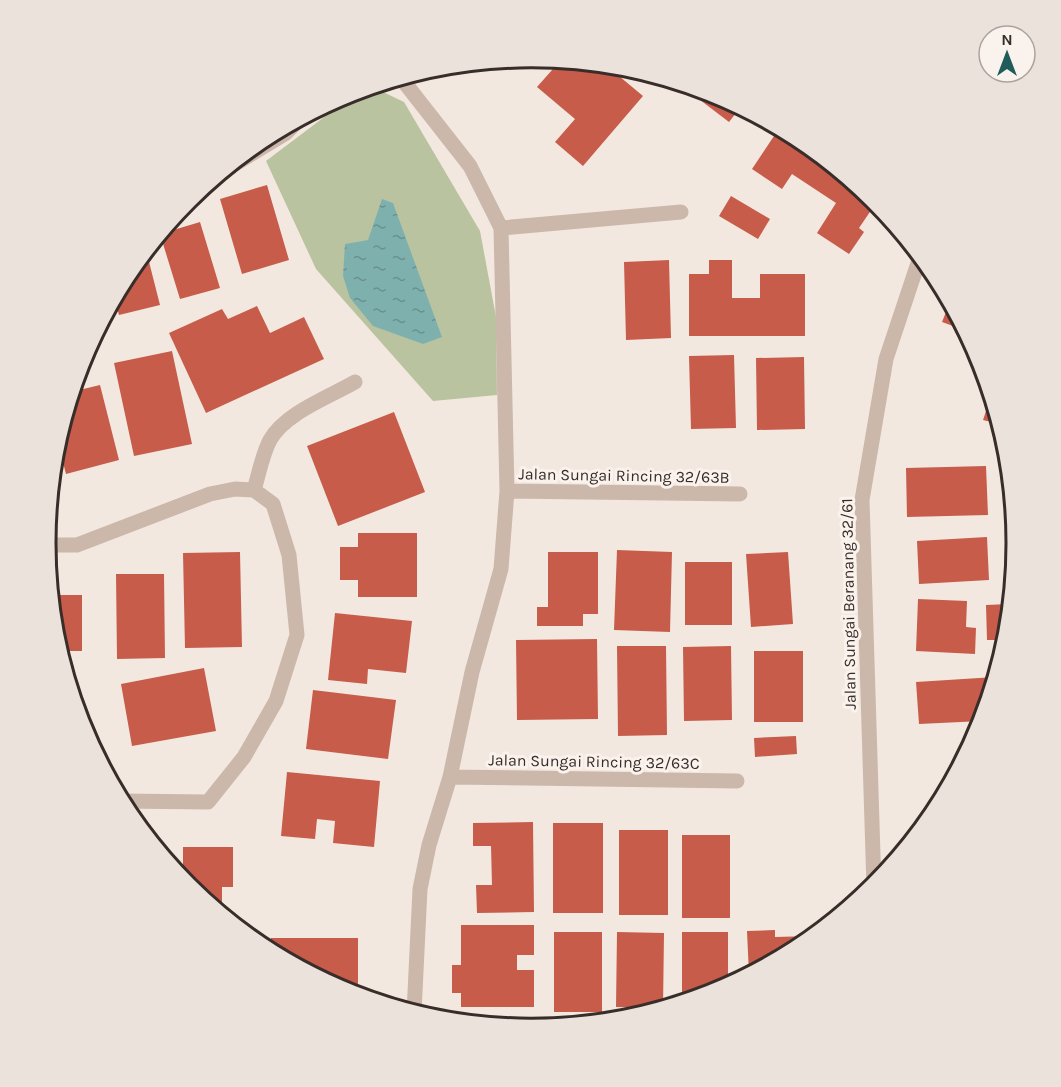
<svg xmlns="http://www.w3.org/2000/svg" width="1061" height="1087" font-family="Karla,sans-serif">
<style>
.park{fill:#bac39f}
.water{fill:url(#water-ripples)}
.building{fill:#c75c4a}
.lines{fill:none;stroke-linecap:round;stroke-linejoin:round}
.minor{stroke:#ccb7ab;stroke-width:15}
.labels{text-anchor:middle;stroke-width:6;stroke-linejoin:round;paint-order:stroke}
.street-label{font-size:16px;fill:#392d2a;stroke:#faf2ec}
.rim{fill:none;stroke:#392d2a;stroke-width:3}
</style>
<defs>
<pattern id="water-ripples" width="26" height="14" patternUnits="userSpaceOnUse" patternTransform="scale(1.5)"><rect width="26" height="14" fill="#7eb1ae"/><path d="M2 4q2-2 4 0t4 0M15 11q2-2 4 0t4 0" fill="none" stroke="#68908e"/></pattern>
</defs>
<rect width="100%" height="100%" fill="#f3e8df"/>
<path class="park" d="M381,91L404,102L480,231L496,317L497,395L433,401L316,269L266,161L356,93Z"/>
<path class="water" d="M382,199L393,203L442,337L423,344L373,326L350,298L343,276L345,244L368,240Z"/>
<path class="building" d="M560,61L607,66L643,96L583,166L555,142L575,119L537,87Z
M689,87L717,95L740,108L729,122L687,90Z
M778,130L832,166L876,203L859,228L864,232L849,254L817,233L836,203L792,174L782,189L752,169Z
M267,185L289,260L242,274L220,199Z
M731,196L770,219L758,239L719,216Z
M200,222L220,288L180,299L160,234Z
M146,250L160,305L119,315L114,297L127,273Z
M669,260L671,338L626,340L624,262Z
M709,260H732V298H760V274H805V336H689V274H709Z
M950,302L964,330L942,322Z
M257,306L270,333L304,317L324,359L206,413L169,333L222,309L228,319Z
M91,341L94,355L82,358V357Z
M172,351L192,444L134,456L114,363Z
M734,355L736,428L691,429L689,356Z
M804,357L805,429L757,430L756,358Z
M100,385L119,460L66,474L57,439L71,392Z
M991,396L998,420L999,424L983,420Z
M394,412L425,492L338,526L307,446Z
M986,466L988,515L907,517L906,468Z
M358,533H417V597H358V580H340V547H358Z
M987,537L989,580L919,584L917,541Z
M617,550L672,552L670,632L614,630Z
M240,552L242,647L185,648L183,553Z
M548,552H598V614H583V626H537V607H548Z
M788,552L793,624L751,627L746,554Z
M685,562H732V625H685Z
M116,574H164L165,658L117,659Z
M50,595H82V651H58L54,638Z
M918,599L967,601L966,627L976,628L975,654L916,651Z
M1010,604L1006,640H987L986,605Z
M335,613L412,621L406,673L368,669L367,684L328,680Z
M597,639L598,719L517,720L516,640Z
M617,646H666L667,735L618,736Z
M731,646L732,720L684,721L683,647Z
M754,651H803V722H754Z
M204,668L216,731L132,746L121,684Z
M995,677L982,721L919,724L916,682Z
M313,690L396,700L388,759L306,749Z
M796,736L797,754L755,757L754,738Z
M287,772L380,781L374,847L333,843L335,821L317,819L315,839L281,836Z
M533,822L534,912L477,913L476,885H492L491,846H473V823Z
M553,823H603V913H553Z
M619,830H668V915H619Z
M682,835H730V918H682Z
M183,847H233V887H222V915L183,882Z
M461,925H534V955H517V970H534V1007H461V993H452V965H461Z
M775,930V937L812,936V938L800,947L749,975L747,931Z
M554,932H602V1012H554Z
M617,932L664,933L663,1008L616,1007Z
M682,932H728V986L716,992L682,1002Z
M271,938H358V995L344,992L271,953Z"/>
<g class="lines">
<path class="minor" d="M401,78L470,166L501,228L507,491L501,569L472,672L450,777L429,845L420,889L414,1013
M229,166L235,164L286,133L300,119
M501,228L681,212
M254,490C259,474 262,455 270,440C285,413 329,397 355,382
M507,491L740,494
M45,545H77L210,494L235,489L254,490
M450,777L737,781
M121,801L208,802L244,757L276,701L297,635L289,555L273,504L254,490
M874,887L862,500L886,359L920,257"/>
</g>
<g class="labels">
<g class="street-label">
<text transform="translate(624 475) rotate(1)" y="6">Jalan Sungai Rincing 32/63B</text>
<text transform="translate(848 604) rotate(-91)" y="6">Jalan Sungai Beranang 32/61</text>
<text transform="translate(594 761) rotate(1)" y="6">Jalan Sungai Rincing 32/63C</text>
</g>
</g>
<path d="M0 0H1061V1087H0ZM56 543a475 475 0 1 1 950 0a475 475 0 1 1-950 0Z" fill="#ebe2dc" fill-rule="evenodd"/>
<path class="rim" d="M56 543a475 475 0 1 1 950 0a475 475 0 1 1-950 0Z"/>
<g transform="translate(1007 54)"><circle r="28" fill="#faf2ec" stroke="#ada39e" stroke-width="1.5"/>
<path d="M0-4.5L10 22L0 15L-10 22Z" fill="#1f5c5a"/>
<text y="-9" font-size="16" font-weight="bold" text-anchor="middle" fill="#392d2a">N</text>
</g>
</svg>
